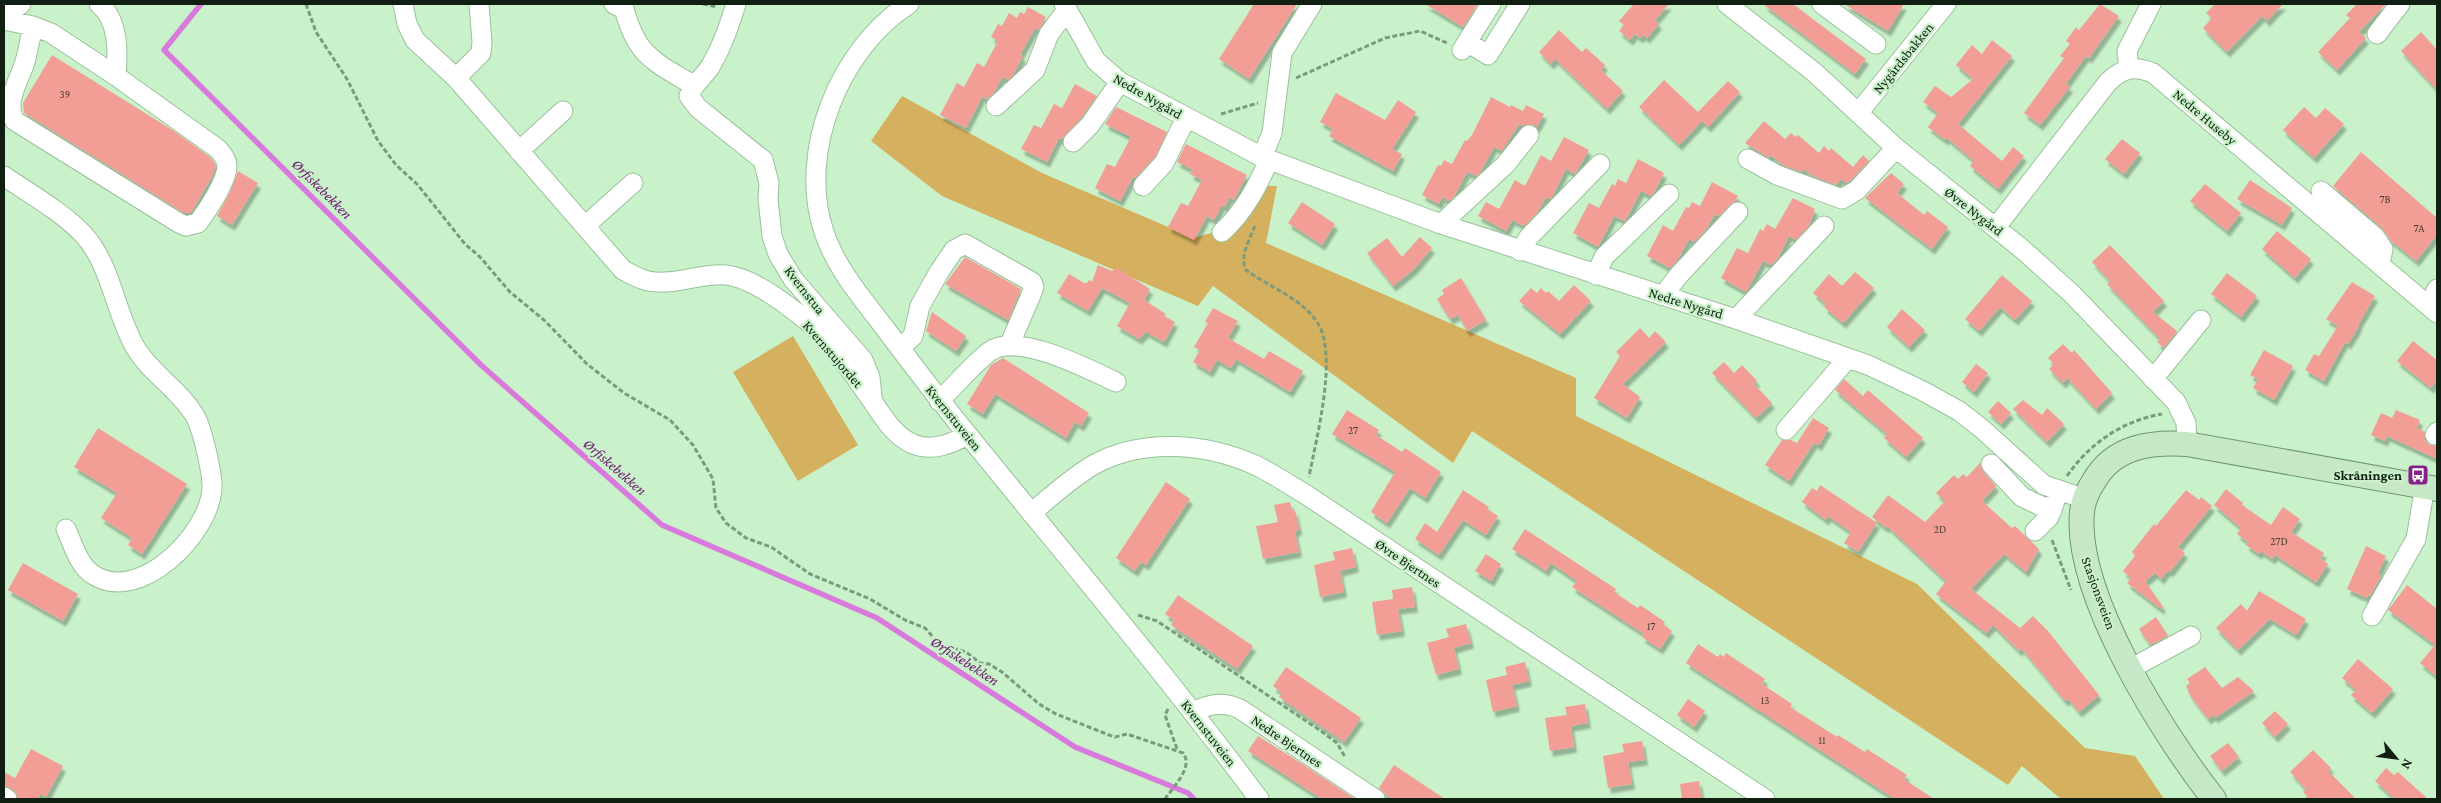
<svg xmlns="http://www.w3.org/2000/svg" width="2441" height="803" font-family="'Crimson Pro',serif">
<style>
.green{fill:#d5b05e}
.lines{fill:none;stroke-linecap:round;stroke-linejoin:round}
.stream{stroke:#d87adc;stroke-width:5.5}
.building{fill:#f29e96;filter:url(#shadow)}
.minor-casing{stroke:#9ac19b;stroke-width:21}
.major-casing{stroke:#6e976f;stroke-width:26}
.path{stroke:#7c9a7d;stroke-width:3;stroke-dasharray:5 2.5;stroke-linecap:butt}
.minor{stroke:#fff;stroke-width:19}
.major{stroke:#c6e8c7;stroke-width:24}
.labels{text-anchor:middle;stroke-width:4.5;stroke-linejoin:round;paint-order:stroke}
.number-label{font-size:11px;fill:#483f32}
.street-label{font-size:14px;fill:#101f11;stroke:#c9f2ca}
.poi-label{font-size:14px;font-weight:bold;fill:#101f11;stroke:#c9f2ca;text-anchor:end}
.water-label{font-size:15px;font-style:italic;fill:#6d1772;stroke:#c9f2ca}
</style>
<defs>
<filter id="shadow"><feDropShadow dx="3" dy="5.5" stdDeviation="1" flood-color="#0004"/></filter>
</defs>
<rect width="100%" height="100%" fill="#c9f2ca"/>
<path class="green" d="M902,96L1042,173L1194,238L1237,225L1257,186H1277L1266,243L1576,378V416L1917,584L2085,748L2135,756L2164,799H2061L2022,766L2008,785L1472,431L1453,463L1213,286L1198,306L942,196L871,141Z
M793,336L858,445L798,481L733,372Z"/>
<g class="lines">
<path class="stream" d="M201,4L164,50L481,365L662,525L877,618L1075,747L1188,793L1194,799"/>
</g>
<path class="building" d="M1254,4H1297L1249,79L1219,59Z
M1425,4H1478L1463,27Z
M1634,4H1669L1655,20L1659,24L1647,38L1643,35L1640,38L1635,34L1630,40L1619,31L1624,25L1619,21Z
M1763,4H1793L1866,59L1855,74Z
M1844,4H1904L1888,31Z
M2100,4L2119,16L2089,58L2086,56L2066,84L2070,87L2040,125L2024,113L2064,58L2060,56L2070,44L2066,41L2076,27L2079,30Z
M2215,4H2283L2267,21L2262,16L2227,52L2203,28L2212,18L2206,13Z
M2357,4H2386L2359,32L2366,38L2337,70L2318,52L2350,18L2346,15Z
M1028,7L1046,17L1039,30L1035,28L1020,55L1023,56L1013,75L1008,80L1002,77L994,93L987,99L982,97L966,128L940,115L957,83L964,87L977,63L984,67L998,41L991,37L998,24L1002,26L1009,13L1017,18L1020,12L1024,14Z
M1559,30L1582,52L1586,48L1605,65L1601,70L1623,91L1607,109L1555,59L1551,64L1539,52Z
M2421,32L2437,50V90L2401,51Z
M1992,40L2012,56L1958,124L2002,161L2013,147L2024,156L1998,189L1970,166L1974,161L1947,138L1945,140L1928,127L1938,113L1923,102L1935,86L1951,97L1973,79L1956,65L1972,45L1982,54Z
M52,55L174,131L210,157L216,165L213,175L191,213H184L24,113L23,103Z
M1664,80L1698,112L1728,81L1740,92L1708,127L1702,121L1679,145L1639,107Z
M1075,84L1097,96L1081,118L1062,139L1059,138L1047,162L1021,149L1034,125L1041,128L1054,104L1062,108Z
M1336,93L1385,120L1398,100L1416,112L1392,149L1402,154L1393,171L1329,136L1333,129L1320,122Z
M1491,97L1510,107L1511,105L1523,111L1526,105L1544,114L1537,127L1531,124L1523,126L1519,124L1502,151L1494,147L1480,173L1476,176L1467,172L1454,197L1449,201L1442,197L1439,204L1422,195L1438,165L1441,166L1444,160L1452,164L1465,140L1467,141L1472,135Z
M1116,107L1167,132L1155,157L1135,178L1133,177L1120,201L1095,188L1107,164L1115,167L1131,137L1105,124Z
M2304,107L2316,118L2325,108L2344,124L2314,158L2283,130Z
M1764,121L1785,139L1791,133L1796,137L1798,135L1819,153L1824,146L1829,151L1831,148L1853,167L1863,155L1869,161L1850,181L1846,183L1841,179L1836,185L1813,176L1804,169L1802,172L1783,165L1771,155L1769,158L1745,143Z
M1564,137L1589,150L1575,174L1566,169L1551,199L1546,197L1537,213L1524,226L1512,220L1506,231L1478,216L1486,202L1499,209L1515,180L1525,186L1541,155L1551,161Z
M2122,139L2140,153L2124,174L2105,159Z
M1186,144L1247,175L1234,200L1230,197L1225,207L1222,205L1214,220L1207,216L1194,240L1168,227L1181,203L1188,206L1202,180L1190,174L1193,170L1177,162Z
M2361,152L2437,218V235L2416,261L2390,240L2382,228L2333,186Z
M1638,159L1664,173L1653,194L1651,196L1641,191L1625,221L1614,216L1598,247L1573,233L1589,203L1599,208L1612,184L1615,186L1618,179L1626,183Z
M238,171L258,183L232,225L217,216L230,192Z
M1891,173L1904,184L1897,193L1924,215L1927,211L1948,227L1932,249L1865,198Z
M2250,180L2292,208L2282,225L2237,199Z
M1712,182L1738,196L1735,201L1719,216L1715,214L1707,228L1694,242L1689,239L1677,261L1670,268L1647,256L1663,225L1673,231L1686,207L1689,208L1692,202L1700,206Z
M2205,184L2241,213L2227,231L2190,201Z
M1793,198L1815,209L1809,226L1796,240L1789,236L1778,258L1771,265L1763,261L1746,292L1721,278L1737,248L1748,253L1760,229L1763,231L1767,224L1775,229Z
M1302,202L1335,224L1322,245L1288,223Z
M2277,231L2311,259L2295,278L2262,249Z
M1420,237L1432,248L1414,269L1393,286L1367,253L1387,238L1402,257Z
M2110,245L2164,301L2153,312L2177,331L2164,348L2157,342L2160,339L2107,284L2110,281L2092,262Z
M965,257L1021,289L1008,320L945,284Z
M1098,265L1112,271L1117,268L1150,289L1144,300L1166,314L1164,316L1175,322L1164,342L1146,332L1139,339L1117,326L1130,303L1102,288L1088,311L1057,293L1069,274L1084,283H1087L1089,280L1092,282Z
M1855,272L1874,288L1843,323L1824,307L1826,304L1813,293L1829,274L1842,286Z
M2227,273L2257,296L2241,317L2211,294Z
M2002,275L2032,301L2015,320L2000,307L1979,331L1965,319Z
M1461,278L1486,320L1467,331L1458,315L1450,319L1437,299L1444,294L1442,290Z
M2352,282L2375,296L2358,325L2359,326L2348,344L2345,342L2324,381L2305,370L2314,354L2319,356L2338,326L2326,319Z
M1574,285L1591,301L1560,334L1519,301L1531,288L1537,293L1541,288L1546,293L1548,291L1559,301Z
M1213,308L1238,321L1228,338L1264,359L1269,351L1303,371L1290,392L1236,359L1231,368L1217,360L1210,372L1193,362L1200,350L1194,347L1208,323L1205,322Z
M1902,309L1925,330L1909,347L1887,327Z
M932,312L966,336L956,351L926,331Z
M1640,328L1649,338L1655,331L1666,342L1623,384L1640,397L1627,418L1594,398L1620,356L1616,352Z
M2413,341L2437,360V380L2431,388L2397,361Z
M2063,344L2072,353L2074,350L2112,393L2096,409L2067,378L2063,383L2049,369L2054,364L2048,358Z
M2264,350L2293,366L2274,400L2253,388L2258,379L2250,375Z
M1003,358L1089,413L1081,426L1075,422L1066,438L995,394L983,414L967,404L991,365Z
M1724,362L1734,373L1742,365L1757,381L1754,384L1772,403L1756,418L1712,373Z
M1976,364L1988,373L1974,392L1962,382Z
M1844,379L1863,396L1868,390L1923,438L1906,457L1884,438L1887,434L1835,390Z
M2023,400L2042,415L2047,408L2064,424L2047,442L2013,409Z
M1998,401L2011,413L2001,424L1988,412Z
M1347,410L1379,430L1376,435L1402,452L1405,448L1441,472L1425,498L1410,488L1387,523L1371,512L1395,472L1332,434Z
M2396,410L2420,420L2417,428L2425,432V440L2428,444L2437,446V459L2387,436L2385,441L2371,435L2381,413L2392,418Z
M1813,418L1829,428L1819,445L1814,443L1789,481L1765,465L1782,440H1791L1797,443Z
M98,428L187,484L142,554L128,545L132,538L101,518L117,493L74,467Z
M1980,463L1983,471L1996,486L1982,501L2012,528L2015,526L2039,549L2026,572L2004,554L1971,589L2020,628L2033,616L2047,630L2099,695L2079,712L2068,699L2065,701L2021,648L2019,651L1993,625L1986,633L1936,594L1946,581L1887,526L1886,528L1872,517L1888,495L1925,522L1945,501L1936,493L1954,475L1958,479L1963,474L1967,477Z
M1166,482L1190,499L1146,565L1141,562L1135,571L1116,558Z
M1820,485L1877,523L1858,552L1844,543L1851,532L1828,516L1826,520L1802,502L1812,488L1817,491Z
M2226,489L2243,503L2242,505L2271,525L2283,507L2300,519L2291,532L2324,553L2320,558L2328,564L2316,582L2275,555L2272,559L2261,551L2259,554L2246,545L2248,542L2237,534L2241,528L2214,505Z
M1463,490L1489,507L1487,509L1498,516L1486,535L1463,520L1439,555L1415,539L1425,523L1437,532Z
M2186,490L2199,500L2201,497L2212,506L2178,547L2185,553L2170,572L2168,570L2161,579L2155,573L2145,581L2163,607L2161,609L2127,583L2131,578L2123,571L2134,557L2135,555L2132,552L2154,524L2156,526Z
M1290,502L1292,511L1295,510L1299,529L1295,532L1299,552L1263,559L1256,526L1278,522L1274,505Z
M1525,529L1616,589L1614,592L1638,608L1640,605L1665,622L1663,624L1672,631L1660,649L1642,637L1644,634L1572,587L1577,581L1551,563L1546,571L1512,549Z
M2366,546L2386,556L2378,574L2381,576L2370,596L2368,595L2367,598L2347,589Z
M1352,548L1356,567L1340,571L1344,592L1320,597L1314,565L1335,560L1333,552Z
M1486,554L1501,564L1491,581L1475,571Z
M23,563L78,594L63,621L8,590Z
M2407,585L2437,609V677L2420,663L2435,645L2388,610Z
M1412,587L1415,607L1398,609L1402,631L1377,635L1372,602L1393,599L1392,590Z
M2259,591L2306,619L2296,635L2270,619L2238,650L2216,628L2241,604L2247,611Z
M1178,595L1253,646L1237,669L1171,625L1174,620L1165,614Z
M2156,617L2168,636L2150,645L2139,629Z
M1466,624L1471,643L1454,648L1459,669L1436,675L1427,643L1449,637L1446,629Z
M1698,644L1718,657L1720,654L1724,657L1726,653L1765,679L1762,684L1792,704L1790,707L1837,737L1838,735L1865,752L1867,749L1907,775L1904,779L1934,799H1895L1686,663Z
M2358,659L2393,689L2372,713L2351,695L2356,690L2342,678Z
M1525,662L1529,681L1512,685L1517,706L1493,712L1486,680L1507,675L1505,667Z
M1286,667L1361,718L1344,742L1279,697L1282,693L1273,686Z
M2205,667L2222,688L2238,677L2254,691L2215,718L2213,715L2208,719L2191,697L2186,686L2190,683L2187,679Z
M1688,699L1705,711L1694,727L1677,715Z
M1585,704L1588,723L1571,726L1574,747L1550,751L1545,718L1567,715L1565,707Z
M2275,711L2288,724L2275,737L2262,723Z
M1258,736L1304,765L1355,799H1322L1248,751Z
M1642,741L1645,760L1628,762L1632,784L1608,788L1603,756L1624,752L1622,744Z
M2228,743L2239,757L2222,771L2210,756Z
M31,749L63,766L46,797L40,794L37,799H18L14,790L4,786V772L15,778Z
M2313,750L2331,768L2328,771L2356,799H2310L2303,792L2306,789L2290,772Z
M1394,765L1445,799H1393L1385,794L1379,788Z
M2386,768L2394,775L2398,772L2428,799H2395L2375,781Z
M1699,781L1702,799H1682L1680,784Z"/>
<g class="lines">
<g class="minor-casing">
<path id="minor" d="M99,4C119,20 118,52 116,76
M403,4L407,24L415,40L456,78L623,270C631,274 639,279 648,281C674,286 700,273 726,275C754,278 790,307 811,324C833,343 851,371 868,395C881,413 892,435 913,444C932,452 951,444 967,435
M614,4L624,9C637,56 653,61 693,85
M736,4C729,26 722,47 710,67C703,78 694,82 689,96L698,108L763,160L769,183L768,199L772,236L778,254L793,279L863,360L870,377L872,397
M909,4C840,48 797,152 824,232C836,268 861,297 884,327C911,363 939,400 968,435C1066,556 1166,674 1259,799
M1064,4L1096,61L1120,82L1262,157L1441,224L1736,319L1868,365L1923,391L1959,411L1981,428L2044,485L2085,499
M1727,4L1814,72L1896,148L2022,249L2071,293L2176,402L2186,423L2187,444
M1822,4L1876,44
M4,16L21,4
M4,20L33,26L51,33L116,76L218,149C222,154 227,159 227,166C227,181 207,211 198,223L186,226L179,223L15,121C4,104 18,82 24,65C28,52 30,39 33,26
M2377,34L2400,4
M1467,42L1488,55L1520,4
M1462,50L1491,4
M2129,68L2127,51L2151,4
M456,78L481,53L482,42L479,4
M996,106L1035,70L1049,34L1067,10
M1859,112L1946,4
M1073,142L1090,125L1120,82
M519,151L563,111
M1262,157L1272,133L1282,53L1312,4
M1748,159L1777,175L1842,199L1857,190L1896,148
M4,176C30,194 61,211 83,234C111,264 115,312 135,347C151,374 179,389 195,416C202,428 213,474 212,489C209,534 139,606 92,574C78,564 73,544 66,529
M1143,186L1164,163L1186,118
M2321,191L2375,237L2383,249L2380,264
M1441,224L1506,164L1529,135
M585,226L633,183
M1996,227L2108,82C2123,68 2134,65 2153,73L2437,313
M1222,232C1244,212 1257,187 1269,160
M1520,251L1529,237L1600,164
M1596,275L1604,257L1669,194
M1663,296L1678,276L1738,212
M2429,306L2437,289
M1736,319L1824,226
M900,348L913,336L920,306L939,272L954,250L965,244L1032,282L1034,287L1031,295L1009,346
M2153,379L2201,320
M939,401C956,385 971,366 989,352C1016,331 1088,369 1116,382
M1786,430L1848,358
M2435,435L2437,432
M1991,464L2022,497L2052,511
M1031,513C1052,496 1072,477 1095,464C1143,438 1206,443 1255,465C1272,473 1288,484 1305,494L1765,799
M2035,531L2049,517L2055,501
M2372,616L2416,539L2425,486
M2130,669L2191,636
M1193,712C1209,704 1223,701 1240,709L1375,799
M4,797L7,799"/>
</g>
<g class="major-casing">
<path id="major" d="M2214,799C2164,736 2074,594 2082,512C2083,501 2088,490 2094,481C2114,446 2150,442 2187,444L2437,489"/>
</g>
<path class="path" d="M306,4L316,32L347,79L378,141L396,165L417,184L465,244L480,257L510,292L544,320L587,364L624,393L670,420L693,445L713,479L716,508L726,523L746,538L771,547L810,574L870,599L905,620L925,628L939,644L966,652L980,663L989,664L1002,672L1039,704L1056,714L1109,735L1115,737L1127,734L1183,753C1194,767 1173,787 1165,799
M703,4L717,7
M1296,78L1385,38L1420,31L1447,43
M1221,114L1258,103
M1255,226C1250,238 1239,258 1246,270C1269,287 1301,298 1317,322C1339,354 1316,439 1309,477
M2067,476C2090,443 2122,421 2162,414
M2052,540L2071,590
M1138,615L1157,621L1321,731L1337,743L1345,757
M1168,709L1165,715L1177,749"/>
<use href="#minor" class="minor"/>
<use href="#major" class="major"/>
</g>
<defs>
<g id="bus-square" transform="scale(1.125)"><rect x="-9" y="-9" width="18" height="18" rx="4" fill="#84218a" stroke="#c9f2ca"/><path d="M-5-6H5V4H4V6H2V4H-2V6H-4V4H-5ZM-3.5-4V0h7V-4ZM-3.5 1.2v1.5H-2V1.2ZM2 1.2v1.5H3.5V1.2Z" fill="#fff"/></g>
</defs>
<g fill-rule="evenodd">
<use href="#bus-square" x="2418" y="475"/>
</g>
<g class="labels">
<g class="number-label">
<text x="65" y="98">39</text>
<text x="2385" y="203">7B</text>
<text x="2419" y="232">7A</text>
<text x="1353" y="434">27</text>
<text x="1940" y="533">2D</text>
<text x="2279" y="545">27D</text>
<text x="1651" y="630">17</text>
<text x="1765" y="704">13</text>
<text x="1822" y="744">11</text>
</g>
<g class="street-label">
<text transform="translate(1903 58) rotate(-51)" y="5">Nygårdsbakken</text>
<text transform="translate(1148 96) rotate(30)" y="5">Nedre Nygård</text>
<text transform="translate(2205 117) rotate(40)" y="5">Nedre Huseby</text>
<text transform="translate(1974 211) rotate(38)" y="5">Øvre Nygård</text>
<text transform="translate(805 290) rotate(52)" y="5">Kvernstua</text>
<text transform="translate(1686 303) rotate(17)" y="5">Nedre Nygård</text>
<text transform="translate(833 354) rotate(49)" y="5">Kvernstujordet</text>
<text transform="translate(954 418) rotate(51)" y="5">Kvernstuveien</text>
<text transform="translate(1408 563) rotate(34)" y="5">Øvre Bjertnes</text>
<text transform="translate(2099 593) rotate(70)" y="5">Stasjonsveien</text>
<text transform="translate(1209 733) rotate(52)" y="5">Kvernstuveien</text>
<text transform="translate(1287 741) rotate(34)" y="5">Nedre Bjertnes</text>
</g>
<g class="poi-label">
<text x="2402" y="480">Skråningen</text>
</g>
<g class="water-label">
<text transform="translate(322 189) rotate(45)" y="5">Ørfiskebekken</text>
<text transform="translate(615 467) rotate(41)" y="5">Ørfiskebekken</text>
<text transform="translate(965 661) rotate(33)" y="5">Ørfiskebekken</text>
</g>
</g>
<rect width="2441" height="803" fill="none" stroke="#101f11" stroke-width="10"/>
<g transform="translate(2396 758) rotate(119)" stroke="#c9f2ca" stroke-width="4" paint-order="stroke">
<path d="M0-4L9 19L0 12L-9 19Z" fill="#101f11"/>
<text y="-8" font-size="14" font-weight="bold" text-anchor="middle" fill="#101f11">N</text>
</g>
</svg>
